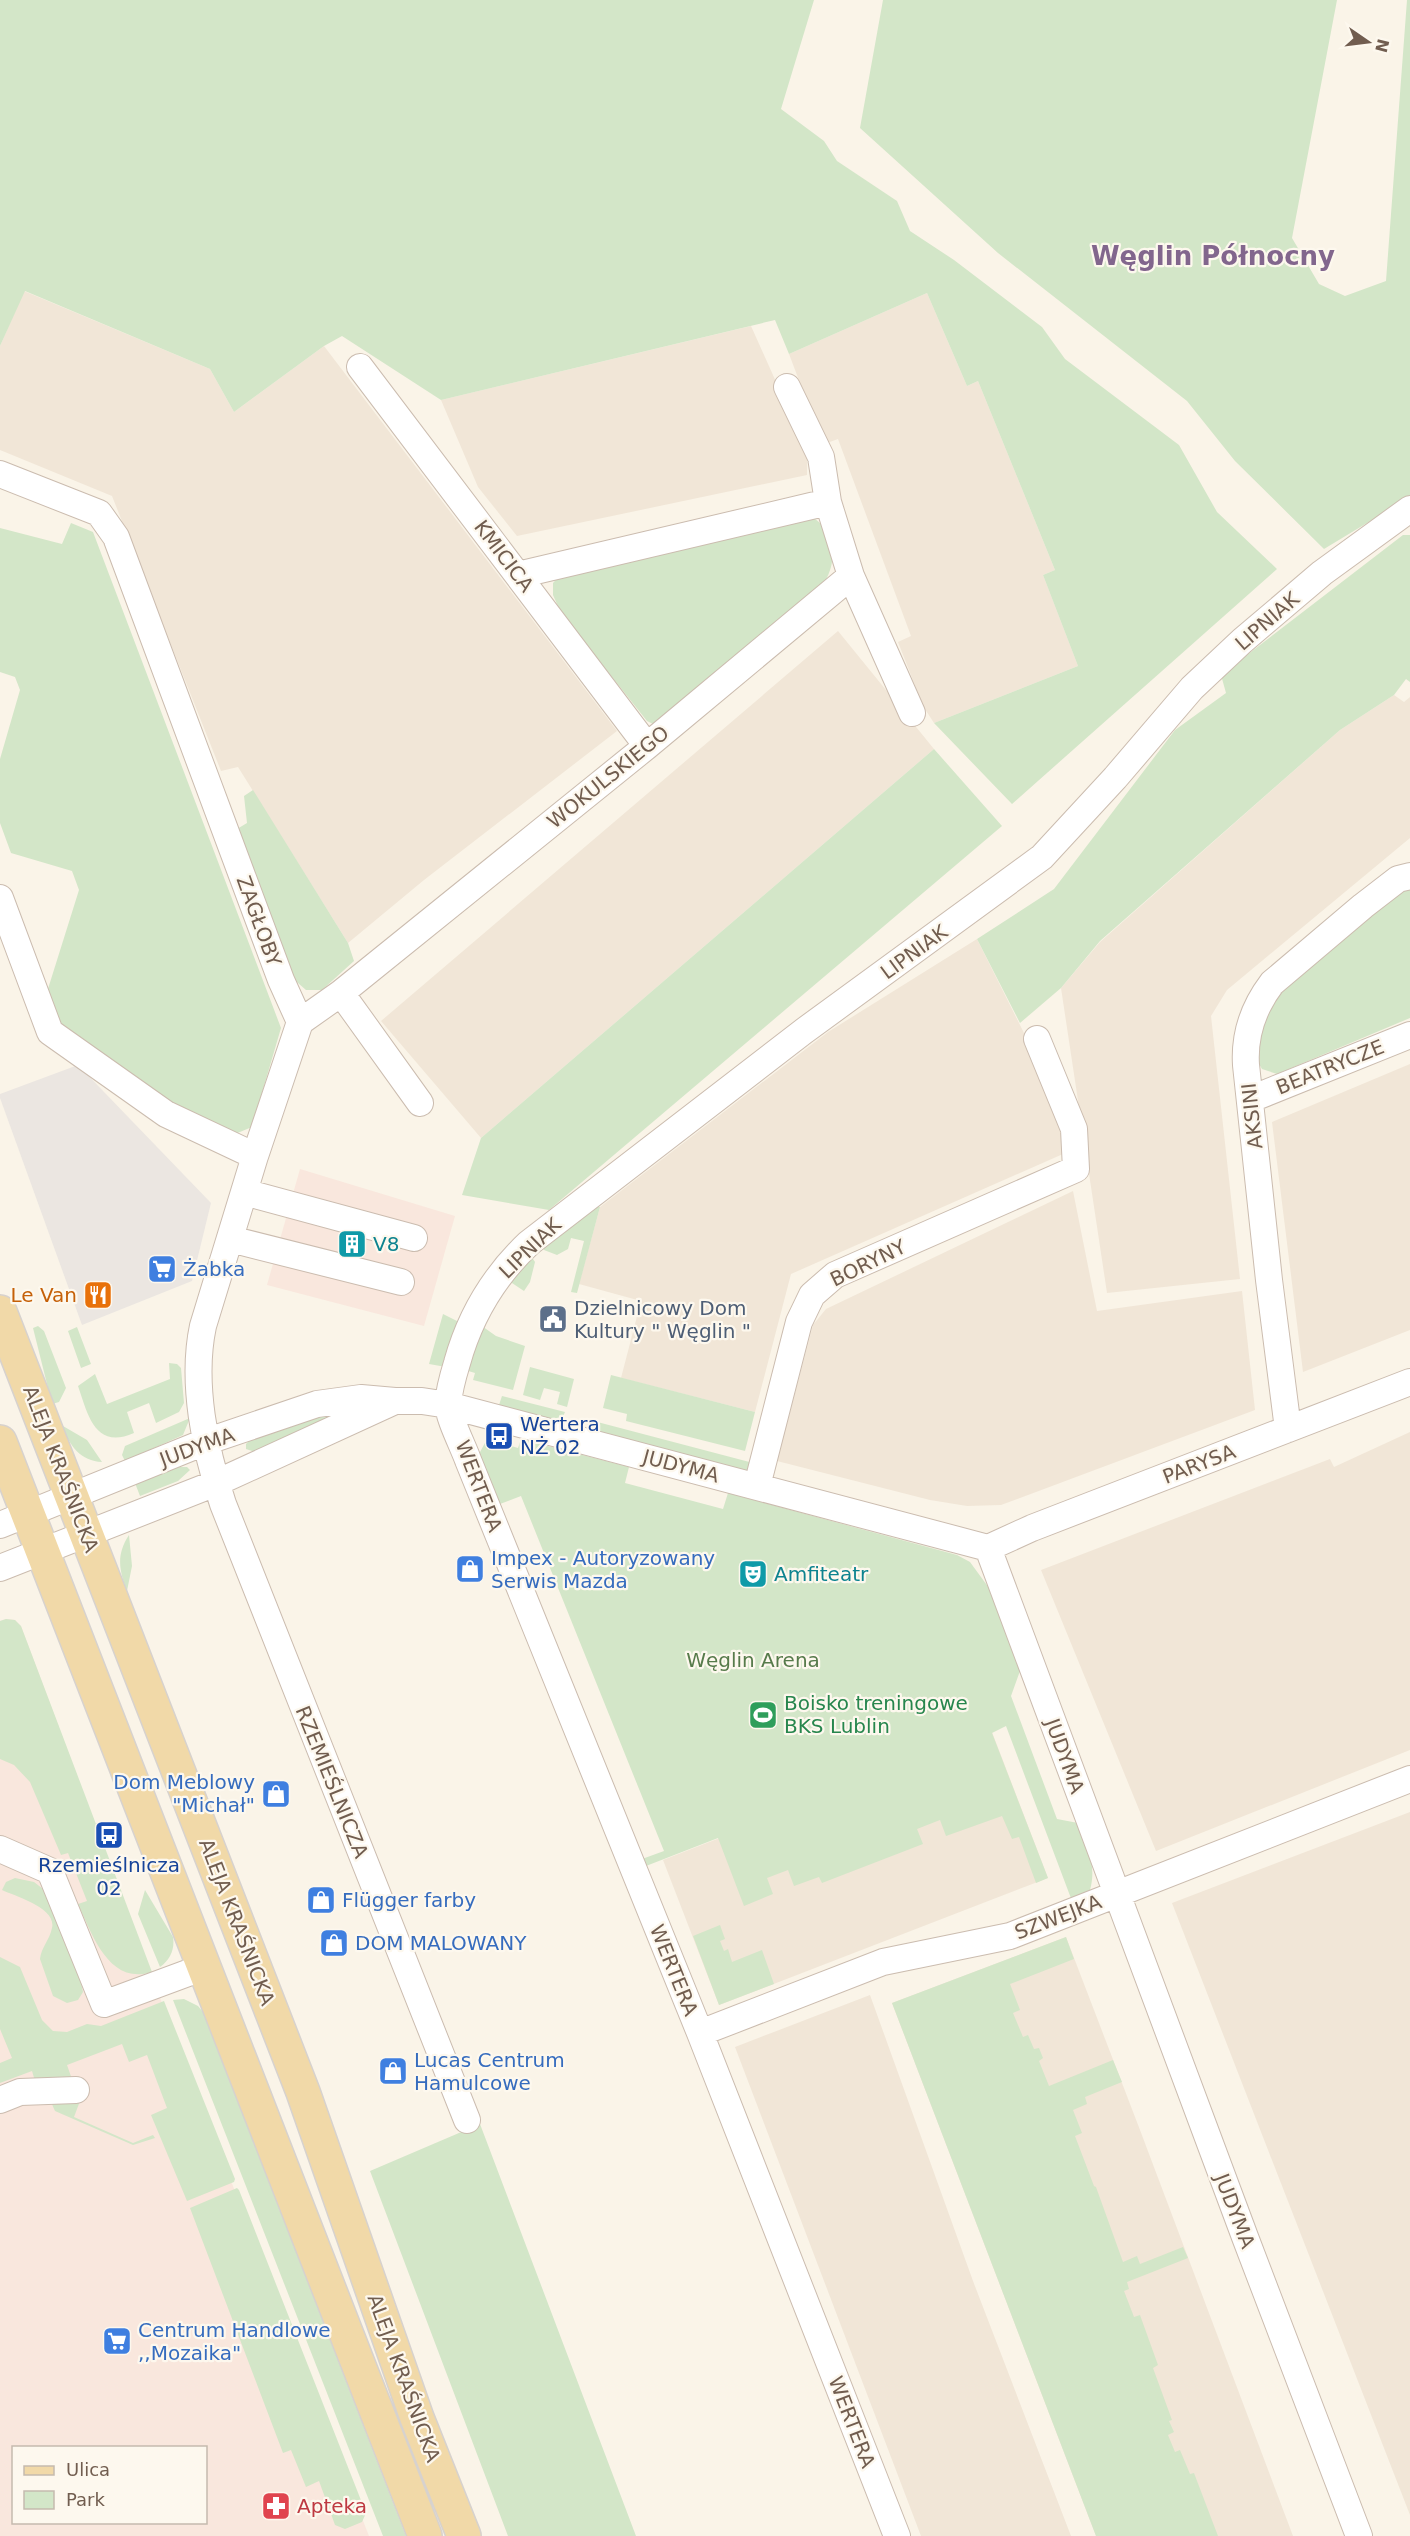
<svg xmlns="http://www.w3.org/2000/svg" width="1410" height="2536" font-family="'DejaVu Sans',sans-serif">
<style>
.residential{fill:#f1e6d7}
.commercial{fill:#f9e7dd;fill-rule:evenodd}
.industrial{fill:#ebe6e1}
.green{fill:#d3e6c8}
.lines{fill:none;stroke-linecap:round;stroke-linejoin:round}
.minor-casing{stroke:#cbbcaf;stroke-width:28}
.major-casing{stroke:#d7d2ce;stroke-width:36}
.minor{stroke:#fff;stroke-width:26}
.major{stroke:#f1d9a8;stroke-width:33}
.labels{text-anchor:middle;stroke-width:4.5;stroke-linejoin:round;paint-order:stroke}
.street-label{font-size:20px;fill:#715d4f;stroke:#fdf8ee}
.culture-label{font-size:20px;fill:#0d838f;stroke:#fdf8ee;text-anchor:start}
.shop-label{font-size:20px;fill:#366cbe;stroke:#fdf8ee;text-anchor:start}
.food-label{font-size:20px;fill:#c56008;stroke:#fdf8ee;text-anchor:end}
.service-label{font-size:20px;fill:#4e5e75;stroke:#fdf8ee;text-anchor:start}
.transit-label{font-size:20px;fill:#164399;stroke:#fdf8ee;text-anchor:start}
.park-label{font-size:20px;fill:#577b4b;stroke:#fdf8ee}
.leisure-label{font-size:20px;fill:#27864d;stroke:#fdf8ee;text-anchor:start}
.health-label{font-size:20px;fill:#be3a42;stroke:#fdf8ee;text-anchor:start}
.district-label{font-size:26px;font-weight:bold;fill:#82668d;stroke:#fdf8ee}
</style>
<rect width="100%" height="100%" fill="#faf4e8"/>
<path class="residential" d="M24,291L210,369L234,412L324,346L617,731L424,880L348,943L238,767L221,771L112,496L0,450V346Z
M927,293L967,386L978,381L1055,570L1043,575L1078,666L934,723L923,706L898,642L911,636L838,439L827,443L816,425L789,354Z
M751,326L807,451V475L517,536L478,487L441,400Z
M838,631L934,749L481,1138L381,1021Z
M1394,695L1404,702L1410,697V838L1227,990L1211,1016L1240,1279L1107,1293L1061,988L1100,942L1340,730Z
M977,939L1023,1031L1067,1139L1063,1154L791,1274L755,1412L621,1378L641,1301L579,1284L600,1207L828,1032Z
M1410,1064V1330L1303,1372L1272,1122Z
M1073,1191L1097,1311L1242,1291L1255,1410L1001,1505L967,1506L930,1500L777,1461L813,1325L826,1309Z
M1410,1432V1750L1156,1851L1041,1570L1330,1459L1334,1467Z
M992,1732L1048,1878L719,2005L663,1860Z
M1410,1812V2515L1172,1903Z
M1066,1937L1140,2130L1293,2536H1096L892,2003Z
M870,1995L973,2281L1071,2536H921L735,2047Z"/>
<path class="commercial" d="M300,1169L455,1216L424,1326L267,1285Z
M6,1619L15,1620L21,1626L168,2019L369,2536H0V1621ZM14,2448H206V2522H14Z"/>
<path class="industrial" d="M78,1065L211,1203L192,1281L82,1325L0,1098V1094Z"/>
<path class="green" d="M0,0H814L781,109L824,141L837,161L897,201L910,231L954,260L1042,327L1065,359L1179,445L1217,512L1277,569L1012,804L934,723L1078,666L1043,575L1055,570L978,381L967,386L927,293L789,354L775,320L441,400L342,336L324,346L234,412L210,369L25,291L0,346Z
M883,0H1337L1292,238L1319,284L1345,296L1386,281L1407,0H1410V497L1324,549L1235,461L1187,401L998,253L860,128Z
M808,515C834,527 839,558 825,581L665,723L655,725L647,721L561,613L553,595V583L563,572Z
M71,523L93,532L281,1028L252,1127L235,1134L185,1113L61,1024L47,992L79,890L72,871L11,853L0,823V759L20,690L15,677L0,672V528L62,544Z
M1403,535H1410V682L1406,679L1394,695L1340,730L1100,941L1061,988L1020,1023L977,939L1054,889L1175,730L1226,693L1221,675Z
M934,749L1002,826L549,1210L462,1195L481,1138Z
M253,790L348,943L354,961L322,990H306L291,977L237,829L247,823L244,796Z
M1410,886V1018L1277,1074L1262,1069L1255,1057L1263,1016L1282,992L1377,910Z
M594,1204L600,1207L577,1293L571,1292L584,1241L571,1238L568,1249L557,1255L544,1250L542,1245Z
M531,1256L535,1262L530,1282L524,1291L509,1281Z
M443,1314L459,1322L446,1367L429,1364Z
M479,1324L496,1336L525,1346L513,1390L473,1380L475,1373L465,1370Z
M38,1326L44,1331L66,1388L59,1402L52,1404L33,1328Z
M77,1327L91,1364L81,1368L68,1331Z
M169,1363L177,1364L181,1368L184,1403L179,1412L156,1423L149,1403L127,1412L134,1433C95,1450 88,1415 78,1386L95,1374L107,1404L170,1379Z
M530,1367L574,1379L567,1407L557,1404L560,1392L544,1388L540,1400L523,1395Z
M611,1375L755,1412L745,1451L626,1421L627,1414L603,1408Z
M502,1396L565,1412L562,1419L554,1422L498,1408Z
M338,1407L346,1411L255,1452L246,1449V1444L250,1440Z
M190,1418L183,1435L125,1461L122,1455L125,1446Z
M586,1419L757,1464L747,1472L589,1431Z
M63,1426L87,1440L102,1462C81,1461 69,1446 63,1426Z
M487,1439L518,1448L521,1439L629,1467L625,1483L723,1509L728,1493L957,1555L970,1562L989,1588L1020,1671L1011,1696L1057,1819L1078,1823C1087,1846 1097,1865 1090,1890L1072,1901L1006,1726L992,1733L1048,1878L1036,1883L1019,1837L1012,1839L1002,1816L946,1836L940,1820L917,1829L923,1844L822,1883L819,1877L794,1886L788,1870L767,1878L773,1894L744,1906L718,1838L646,1866L642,1859L664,1851L521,1496L500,1504L479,1454Z
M176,1467H187L190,1470L178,1481L140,1496L135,1483Z
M129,1535L132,1566L127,1591C119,1570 116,1555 129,1535Z
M6,1619L15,1620L21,1626L152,1972C109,1986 92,1934 78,1904L87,1901L68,1853L61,1855L30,1782L14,1765L0,1759V1621Z
M15,1878L34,1882L43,1889L81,1982L83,1992L78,2000L67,2003L53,1996L40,1959C41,1948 50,1939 52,1928C57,1908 15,1896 2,1890L6,1882Z
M145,1890L173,1937C175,1949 170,1960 160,1967L138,1914Z
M720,1925L725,1939L720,1941L724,1951L728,1949L732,1962L762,1950L774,1984L719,2005L693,1936Z
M1066,1937L1074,1959L1010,1984L1020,2010L1013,2013L1023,2037L1028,2035L1034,2049L1039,2048L1043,2058L1039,2061L1049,2086L1113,2060L1122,2082L1085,2097L1087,2104L1073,2110L1082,2133L1075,2136L1094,2186L1096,2187L1123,2262L1137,2256L1140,2264L1183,2247L1188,2258L1127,2282L1129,2289L1124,2291L1134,2317L1140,2315L1158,2365L1153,2368L1172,2420L1169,2421L1174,2432L1168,2435L1175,2452L1180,2450L1190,2474L1194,2473L1218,2536H1096L892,2003Z
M0,1957L20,1967L42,2020L53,2031L67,2032L87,2024L101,2026L164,2001L235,2179L234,2182L187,2201L151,2115L167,2108L147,2055L129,2062L122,2044L67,2065L73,2082L35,2081L32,2071L0,2083V2063L12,2058L0,2029Z
M184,1999L198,2006L203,2012L406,2536H383L173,2000Z
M80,2101L74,2117L133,2143L153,2135L155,2138L133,2145L55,2111L51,2102Z
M480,2124L636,2536H508L370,2171Z
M237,2188L239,2190L366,2513L362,2522L345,2529L335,2525L319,2481L306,2487L291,2450L283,2453L190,2208Z"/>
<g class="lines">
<g class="minor-casing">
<path id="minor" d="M360,367L647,746
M0,474L99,513L116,537L281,980L300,1022L255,1156L203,1326C191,1382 205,1450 223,1504L467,2120
M518,575L828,502
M851,576L912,713
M0,898L50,1032L166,1114L255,1156
M341,993L420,1103
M300,1022L341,993L647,746L851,576L828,502L821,457L787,387
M1251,1099L1410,1035
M244,1192L414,1238
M230,1239L401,1282
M1288,1429L1269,1280L1246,1065C1244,1034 1253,1008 1272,983L1363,906L1398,879L1410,876
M757,1486L799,1322L812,1295L835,1275L1076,1169L1074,1129L1037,1039
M0,1525L205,1442L317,1404L361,1398L395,1401H422L448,1405L988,1548
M988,1548L1245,2237L1359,2536
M988,1548L1032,1528L1410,1382
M0,1568L216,1483L395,1401
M0,1849L50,1871L104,2004L204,1967
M700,2033L883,1962L1010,1936L1410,1779
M0,2100L20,2092L76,2090
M897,2536L700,2033L468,1460C463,1446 448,1417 448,1404C449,1390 453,1376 457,1363C470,1316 493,1277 529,1243L804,1031L1042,857L1115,778L1192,688L1242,641L1322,573L1410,509"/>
</g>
<g class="major-casing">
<path id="major" d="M0,1312L303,2092L417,2418L464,2536
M0,1442L425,2536"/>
</g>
<use href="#minor" class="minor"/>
<use href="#major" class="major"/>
</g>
<defs>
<g id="building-square" transform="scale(1.5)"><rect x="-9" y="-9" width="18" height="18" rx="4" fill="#0f9aa8" stroke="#fdf8ee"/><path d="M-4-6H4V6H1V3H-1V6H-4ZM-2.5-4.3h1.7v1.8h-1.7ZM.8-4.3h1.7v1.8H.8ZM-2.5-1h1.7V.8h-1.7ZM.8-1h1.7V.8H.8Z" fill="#fff"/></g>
<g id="supermarket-square" transform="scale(1.5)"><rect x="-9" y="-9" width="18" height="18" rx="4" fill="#3f7fe0" stroke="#fdf8ee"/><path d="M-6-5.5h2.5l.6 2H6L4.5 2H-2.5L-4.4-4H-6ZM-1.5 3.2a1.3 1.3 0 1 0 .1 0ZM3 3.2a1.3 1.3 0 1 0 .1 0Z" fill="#fff"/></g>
<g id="restaurant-square" transform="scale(1.5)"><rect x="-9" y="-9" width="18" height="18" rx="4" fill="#e8710a" stroke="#fdf8ee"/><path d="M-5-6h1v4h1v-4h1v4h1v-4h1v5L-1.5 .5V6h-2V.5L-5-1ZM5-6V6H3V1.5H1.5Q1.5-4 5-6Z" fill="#fff"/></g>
<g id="civic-square" transform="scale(1.5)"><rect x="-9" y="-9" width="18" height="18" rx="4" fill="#5c6f8a" stroke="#fdf8ee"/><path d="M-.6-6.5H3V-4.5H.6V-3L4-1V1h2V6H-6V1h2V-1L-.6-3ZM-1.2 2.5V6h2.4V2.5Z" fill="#fff"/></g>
<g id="bus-square" transform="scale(1.5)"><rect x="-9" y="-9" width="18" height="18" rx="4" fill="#1a4fb4" stroke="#fdf8ee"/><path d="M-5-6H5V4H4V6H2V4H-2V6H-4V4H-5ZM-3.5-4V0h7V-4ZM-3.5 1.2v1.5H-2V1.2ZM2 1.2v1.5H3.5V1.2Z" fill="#fff"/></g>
<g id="shop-square" transform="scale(1.5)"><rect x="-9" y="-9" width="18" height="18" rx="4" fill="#3f7fe0" stroke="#fdf8ee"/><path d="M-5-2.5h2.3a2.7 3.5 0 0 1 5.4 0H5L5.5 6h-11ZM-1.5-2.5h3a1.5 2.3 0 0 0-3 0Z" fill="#fff"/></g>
<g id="theatre-square" transform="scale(1.5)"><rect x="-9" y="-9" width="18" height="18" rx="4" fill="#0f9aa8" stroke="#fdf8ee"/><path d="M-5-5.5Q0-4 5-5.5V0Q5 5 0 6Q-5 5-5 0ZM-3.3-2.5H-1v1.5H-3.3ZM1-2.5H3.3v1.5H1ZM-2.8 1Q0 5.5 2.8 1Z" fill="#fff"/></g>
<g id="stadium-square" transform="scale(1.5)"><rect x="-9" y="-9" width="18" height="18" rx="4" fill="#2e9e5b" stroke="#fdf8ee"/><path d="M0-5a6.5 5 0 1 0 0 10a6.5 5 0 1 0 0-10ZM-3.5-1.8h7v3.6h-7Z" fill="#fff"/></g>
<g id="pharmacy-square" transform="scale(1.5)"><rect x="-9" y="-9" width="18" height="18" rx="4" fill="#e0444e" stroke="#fdf8ee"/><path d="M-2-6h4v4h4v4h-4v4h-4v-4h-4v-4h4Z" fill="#fff"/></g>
</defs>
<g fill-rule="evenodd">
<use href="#building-square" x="352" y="1244"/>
<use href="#supermarket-square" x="162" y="1269"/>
<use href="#restaurant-square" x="98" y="1295"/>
<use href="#civic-square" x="553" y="1319"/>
<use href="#bus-square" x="499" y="1436"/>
<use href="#shop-square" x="470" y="1569"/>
<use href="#theatre-square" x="753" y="1574"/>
<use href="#stadium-square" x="763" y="1715"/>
<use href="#shop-square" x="276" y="1794"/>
<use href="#bus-square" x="109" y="1835"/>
<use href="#shop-square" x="321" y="1900"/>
<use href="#shop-square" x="334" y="1943"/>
<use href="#shop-square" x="393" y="2071"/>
<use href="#supermarket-square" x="117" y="2341"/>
<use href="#pharmacy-square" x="276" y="2506"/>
</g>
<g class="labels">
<g class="street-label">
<text transform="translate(504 556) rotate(53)" y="7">KMICICA</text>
<text transform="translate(1267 621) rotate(-41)" y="7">LIPNIAK</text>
<text transform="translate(608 777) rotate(-39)" y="7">WOKULSKIEGO</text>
<text transform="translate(259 921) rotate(70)" y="7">ZAGŁOBY</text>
<text transform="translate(914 952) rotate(-36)" y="7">LIPNIAK</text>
<text transform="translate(1330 1067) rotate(-22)" y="7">BEATRYCZE</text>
<text transform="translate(1252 1116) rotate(-96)" y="7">AKSINI</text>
<text transform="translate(530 1248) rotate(-44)" y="7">LIPNIAK</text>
<text transform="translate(868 1263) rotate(-26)" y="7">BORYNY</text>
<text transform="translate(197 1447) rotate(-20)" y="7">JUDYMA</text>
<text transform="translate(1199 1464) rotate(-21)" y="7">PARYSA</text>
<text transform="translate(681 1466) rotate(15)" y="7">JUDYMA</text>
<text transform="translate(61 1469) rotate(69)" y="7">ALEJA KRAŚNICKA</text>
<text transform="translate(479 1486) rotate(69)" y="7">WERTERA</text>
<text transform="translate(1065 1756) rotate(70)" y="7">JUDYMA</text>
<text transform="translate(332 1782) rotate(68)" y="7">RZEMIEŚLNICZA</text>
<text transform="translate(1058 1917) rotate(-21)" y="7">SZWEJKA</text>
<text transform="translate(237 1922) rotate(69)" y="7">ALEJA KRAŚNICKA</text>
<text transform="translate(674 1970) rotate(68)" y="7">WERTERA</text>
<text transform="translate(1235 2211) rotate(69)" y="7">JUDYMA</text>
<text transform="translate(404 2378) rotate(70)" y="7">ALEJA KRAŚNICKA</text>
<text transform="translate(852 2422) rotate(69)" y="7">WERTERA</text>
</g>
<g class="culture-label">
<text x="373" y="1251">V8</text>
<text x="774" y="1581">Amfiteatr</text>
</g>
<g class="shop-label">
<text x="183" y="1276">Żabka</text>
<text x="491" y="1565">Impex - Autoryzowany<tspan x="491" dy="23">Serwis Mazda</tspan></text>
<text x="255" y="1789" text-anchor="end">Dom Meblowy<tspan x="255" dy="23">"Michał"</tspan></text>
<text x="342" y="1907">Flügger farby</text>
<text x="355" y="1950">DOM MALOWANY</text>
<text x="414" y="2067">Lucas Centrum<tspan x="414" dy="23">Hamulcowe</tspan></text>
<text x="138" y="2337">Centrum Handlowe<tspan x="138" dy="23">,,Mozaika"</tspan></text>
</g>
<g class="food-label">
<text x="77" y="1302">Le Van</text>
</g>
<g class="service-label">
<text x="574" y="1315">Dzielnicowy Dom<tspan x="574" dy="23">Kultury " Węglin "</tspan></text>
</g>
<g class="transit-label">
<text x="520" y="1431">Wertera<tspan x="520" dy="23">NŻ 02</tspan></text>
<text x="109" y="1872" text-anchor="middle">Rzemieślnicza<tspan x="109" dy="23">02</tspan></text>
</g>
<g class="park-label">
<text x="753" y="1667">Węglin Arena</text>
</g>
<g class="leisure-label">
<text x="784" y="1710">Boisko treningowe<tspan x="784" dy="23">BKS Lublin</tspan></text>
</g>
<g class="health-label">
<text x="297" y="2513">Apteka</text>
</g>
<g class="district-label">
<text x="1213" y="265">Węglin Północny</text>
</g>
</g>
<rect x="12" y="2446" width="195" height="78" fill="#fdf8ee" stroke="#c5baae" stroke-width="1.5"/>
<rect x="24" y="2466" width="30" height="9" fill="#f1d9a8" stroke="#c5baae" stroke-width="1.5"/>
<text x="66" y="2476" font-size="18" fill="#715d4f">Ulica</text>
<rect x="24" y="2491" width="30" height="18" fill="#d3e6c8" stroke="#c5baae" stroke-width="1.5"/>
<text x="66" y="2506" font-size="18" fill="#715d4f">Park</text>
<g transform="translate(1368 42) rotate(104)" stroke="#fdf8ee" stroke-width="4.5" paint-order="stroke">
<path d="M0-4.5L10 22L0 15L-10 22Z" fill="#715d4f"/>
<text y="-9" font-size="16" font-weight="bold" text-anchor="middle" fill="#715d4f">N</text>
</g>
</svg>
